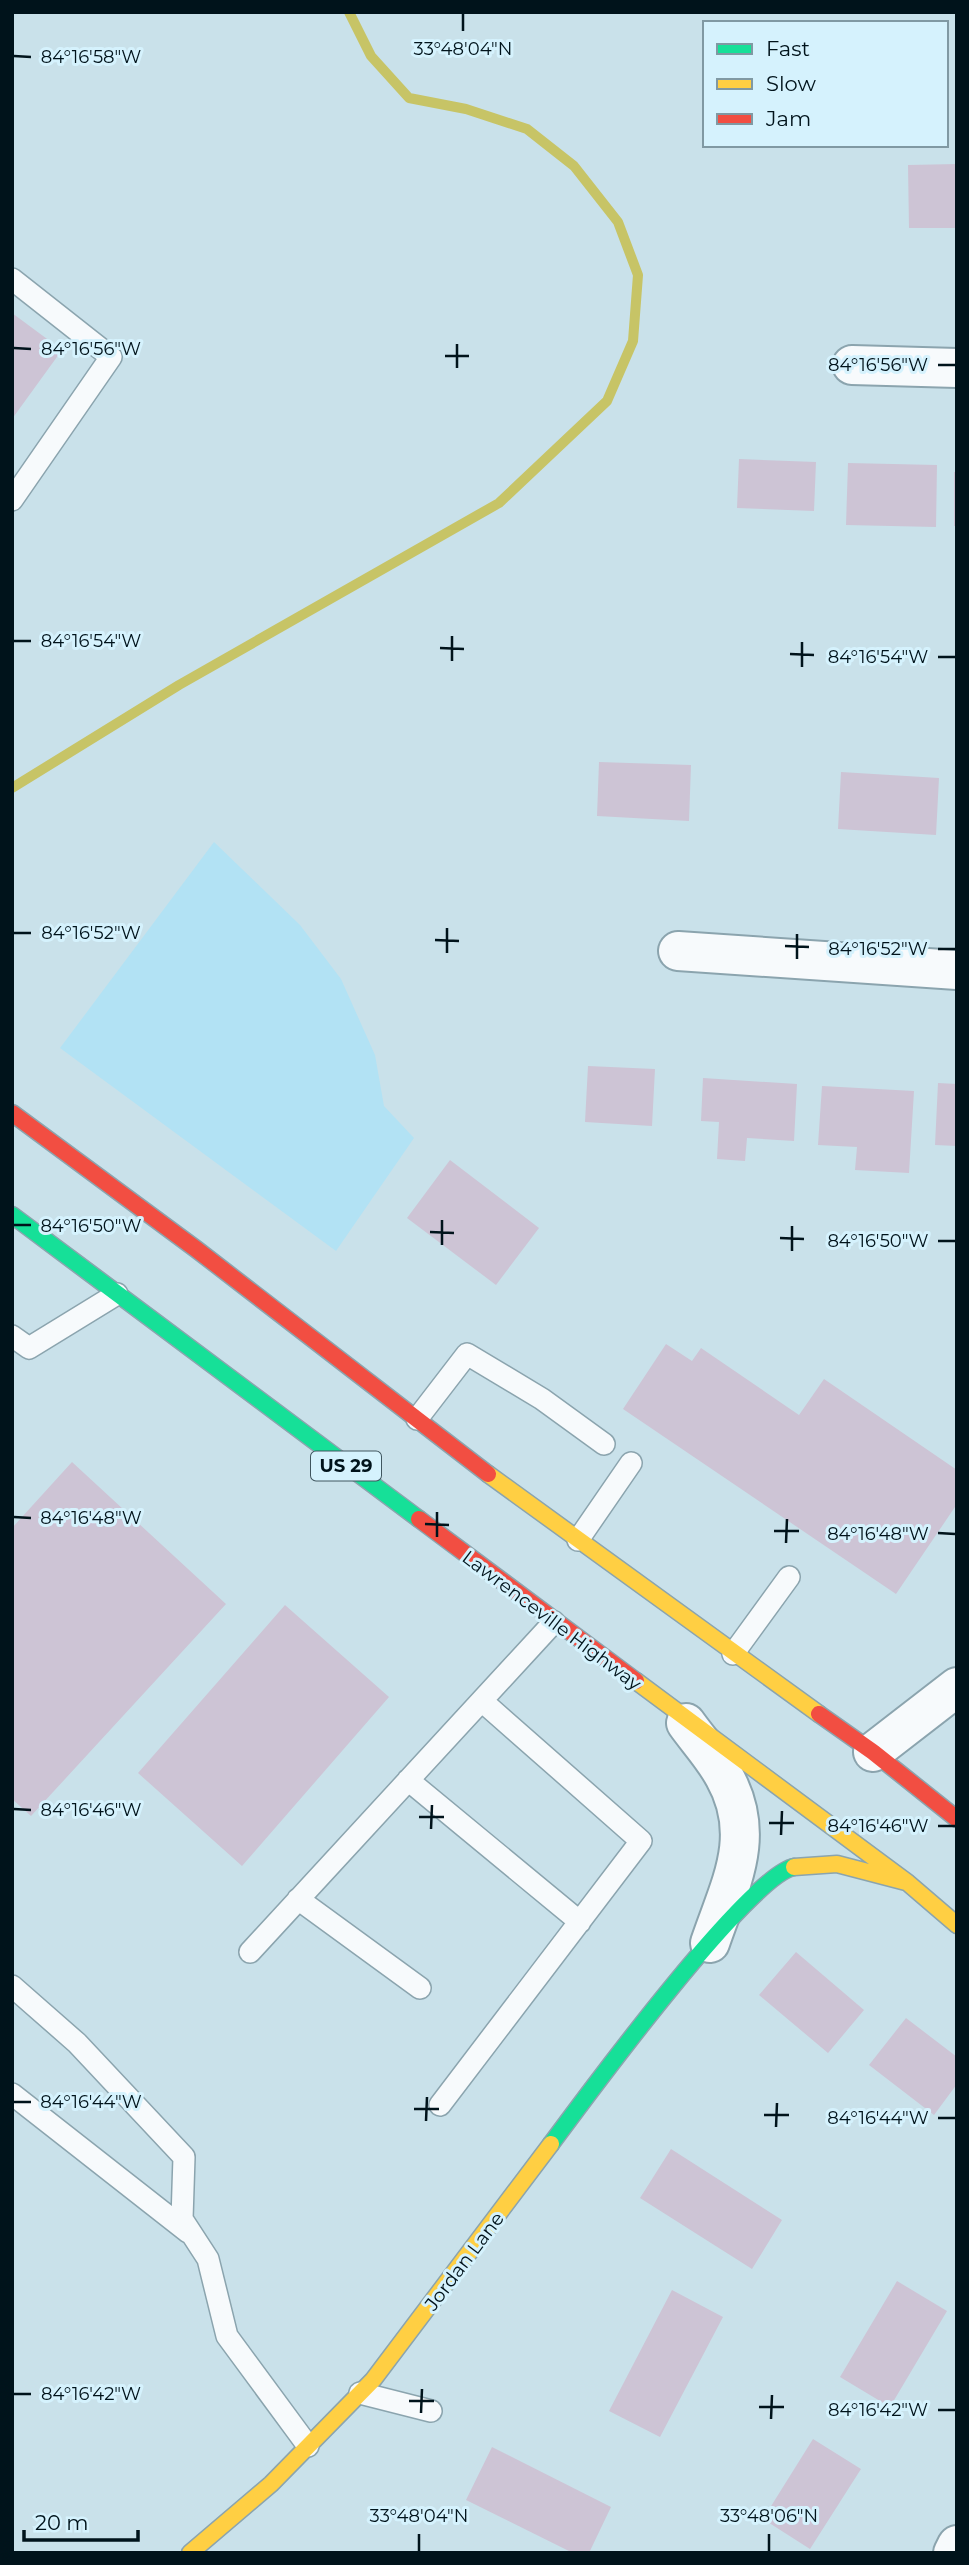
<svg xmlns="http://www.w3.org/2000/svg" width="969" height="2565" font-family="Montserrat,sans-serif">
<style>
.built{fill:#b2e2f4}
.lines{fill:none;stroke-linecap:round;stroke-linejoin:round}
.stream{stroke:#c7c466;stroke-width:10}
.building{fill:#cdc4d5}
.lane-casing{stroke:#8ba4ae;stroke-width:24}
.street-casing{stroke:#8ba4ae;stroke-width:42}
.fast-casing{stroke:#8ba4ae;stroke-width:19}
.slow-casing{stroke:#8ba4ae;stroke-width:19}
.jam-casing{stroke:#8ba4ae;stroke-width:19}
.lane{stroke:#f7fafc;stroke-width:21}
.street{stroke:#f7fafc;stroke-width:38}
.fast{stroke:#16e098;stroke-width:16}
.slow{stroke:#ffcf43;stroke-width:16}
.jam{stroke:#f24e42;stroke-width:16}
.ticks{fill:none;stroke:#00131b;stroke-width:2.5}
.labels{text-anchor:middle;stroke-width:6;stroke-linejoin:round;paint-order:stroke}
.shield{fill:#d5f2fd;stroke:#40565f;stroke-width:2}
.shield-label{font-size:18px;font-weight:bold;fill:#00131b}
.street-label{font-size:19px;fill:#00131b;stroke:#d5f2fd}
.ticks-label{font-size:18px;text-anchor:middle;fill:#00131b;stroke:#d5f2fd;stroke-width:6;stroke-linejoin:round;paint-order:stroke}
</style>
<rect width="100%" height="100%" fill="#c9e1ea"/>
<path class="built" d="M214,842L300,925L341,979L375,1055L384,1106L414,1138L336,1251L60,1048Z"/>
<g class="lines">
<path class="stream" d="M12,788L179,685L499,503L607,401L633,341L638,275L618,222L574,166L527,129L466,109L409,98L371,56L349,12"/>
</g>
<path class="building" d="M957,164V228H909L908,165Z
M12,313L62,350L12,419Z
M739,459L816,462L814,511L737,508Z
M848,463L937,465L936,527L846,525Z
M954,472H957V526H954Z
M599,762L691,765L689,821L597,816Z
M841,772L939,778L936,835L838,829Z
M588,1066L655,1069L652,1126L585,1122Z
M703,1078L797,1084L794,1141L747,1138L745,1161L717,1159L719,1122L701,1121Z
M938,1083L957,1084V1146L935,1145Z
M822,1086L914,1091L909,1173L855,1170L857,1147L818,1145Z
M450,1160L539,1228L496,1285L407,1218Z
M666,1344L692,1361L701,1348L799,1415L824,1379L957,1470V1504L896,1594L623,1409Z
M72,1462L226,1604L31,1816L12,1799V1528Z
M285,1605L389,1697L242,1866L138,1773Z
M796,1952L864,2010L828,2053L759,1995Z
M906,2018L957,2057V2084L934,2115L869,2065Z
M671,2149L782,2220L752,2269L640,2198Z
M897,2281L947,2311L890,2407L840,2377Z
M672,2290L723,2317L660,2437L609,2411Z
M813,2439L861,2469L810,2549L763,2519Z
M492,2447L611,2507L589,2553H573L466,2500Z"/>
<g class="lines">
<g class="lane-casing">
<path id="lane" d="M12,279L111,357L12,500
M12,1336L29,1348L117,1294
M417,1419L467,1354L542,1399L604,1444
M578,1540L631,1463
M733,1654L789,1577
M408,1780L580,1922
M298,1899L420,1988
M250,1952L554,1622
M12,1986L77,2043L184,2157L182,2219L208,2259L227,2336L308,2446
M12,2094L188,2232
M440,2105L641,1841L482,1701
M360,2393L431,2411"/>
</g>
<g class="street-casing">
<path id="street" d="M852,365L957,368
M678,951L957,970
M686,1723C698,1740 714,1757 724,1776C758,1836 730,1884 710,1943
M873,1752L957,1687
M953,2553L957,2545"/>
</g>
<g class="fast-casing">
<path id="fast" d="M12,1215L419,1519
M551,2144C585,2098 749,1875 794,1867"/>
</g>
<g class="slow-casing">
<path id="slow" d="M488,1474L819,1714
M636,1681L908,1883L957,1925
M794,1867L837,1864L906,1882
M190,2553L271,2484L373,2380L551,2144"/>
</g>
<g class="jam-casing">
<path id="jam" d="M12,1113L196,1249L488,1474
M419,1519L636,1681
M819,1714L873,1752L957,1819"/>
</g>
<use href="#lane" class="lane"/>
<use href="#street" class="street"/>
<use href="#fast" class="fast"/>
<use href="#slow" class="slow"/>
<use href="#jam" class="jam"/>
</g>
<path class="ticks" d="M463,31V14M14,56L31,57M14,348L31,349M445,356H469M938,365H955M457,368V344M14,641H31M440,648L464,649M790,654L814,655M938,657H955M452,661V636M802,667V642M14,933H31M435,940L459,941M785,946L809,947M938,949H955M447,953V928M797,959V934M14,1225H31M430,1232L454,1233M780,1238L804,1239M938,1241H955M442,1245V1220M792,1251V1226M14,1517L31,1518M425,1524L449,1525M774,1531H799M938,1533L955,1534M437,1537V1512M786,1543L787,1519M14,1809L31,1810M419,1817H444M769,1823H794M938,1826H955M431,1829L432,1805M781,1835L782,1811M14,2102H31M414,2109H439M764,2115H789M938,2118H955M426,2121L427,2097M776,2127L777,2103M14,2394H31M409,2401H434M759,2407H784M938,2410H955M421,2413L422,2389M771,2419L772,2395M419,2551V2534M769,2551V2534"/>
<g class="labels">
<rect class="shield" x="311" y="1451.5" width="70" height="29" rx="5"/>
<g class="shield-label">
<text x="346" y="1472">US 29</text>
</g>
<g class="street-label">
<text transform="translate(552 1620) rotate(37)" y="7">Lawrenceville Highway</text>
<text transform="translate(464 2261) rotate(-53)" y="7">Jordan Lane</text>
</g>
</g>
<g class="ticks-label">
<text x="463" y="55">33°48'04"N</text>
<text x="91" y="63">84°16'58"W</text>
<text x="91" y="355">84°16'56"W</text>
<text x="878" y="371">84°16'56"W</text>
<text x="91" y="647">84°16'54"W</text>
<text x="878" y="663">84°16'54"W</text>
<text x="91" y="939">84°16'52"W</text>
<text x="878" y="955">84°16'52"W</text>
<text x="91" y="1232">84°16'50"W</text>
<text x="878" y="1247">84°16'50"W</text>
<text x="91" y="1524">84°16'48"W</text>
<text x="878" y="1540">84°16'48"W</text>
<text x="91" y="1816">84°16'46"W</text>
<text x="878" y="1832">84°16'46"W</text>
<text x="91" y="2108">84°16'44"W</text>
<text x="878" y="2124">84°16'44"W</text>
<text x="91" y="2400">84°16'42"W</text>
<text x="878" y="2416">84°16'42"W</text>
<text x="419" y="2522">33°48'04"N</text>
<text x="769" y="2522">33°48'06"N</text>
</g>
<rect width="969" height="2565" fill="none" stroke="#00131b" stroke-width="28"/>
<rect x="703" y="21" width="245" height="126" fill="#d5f2fd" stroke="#8099a3" stroke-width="2"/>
<rect x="717" y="44" width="35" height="10" fill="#16e098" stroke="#8099a3" stroke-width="2"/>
<text x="766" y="56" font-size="21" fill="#00131b">Fast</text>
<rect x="717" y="79" width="35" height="10" fill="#ffcf43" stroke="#8099a3" stroke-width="2"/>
<text x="766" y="91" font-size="21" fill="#00131b">Slow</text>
<rect x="717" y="114" width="35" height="10" fill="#f24e42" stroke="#8099a3" stroke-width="2"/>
<text x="766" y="126" font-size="21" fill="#00131b">Jam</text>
<path d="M24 2530v10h114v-10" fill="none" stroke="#00131b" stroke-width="3.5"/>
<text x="35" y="2530" font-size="21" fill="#00131b" stroke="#d5f2fd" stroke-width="5" paint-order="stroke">20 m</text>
</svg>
